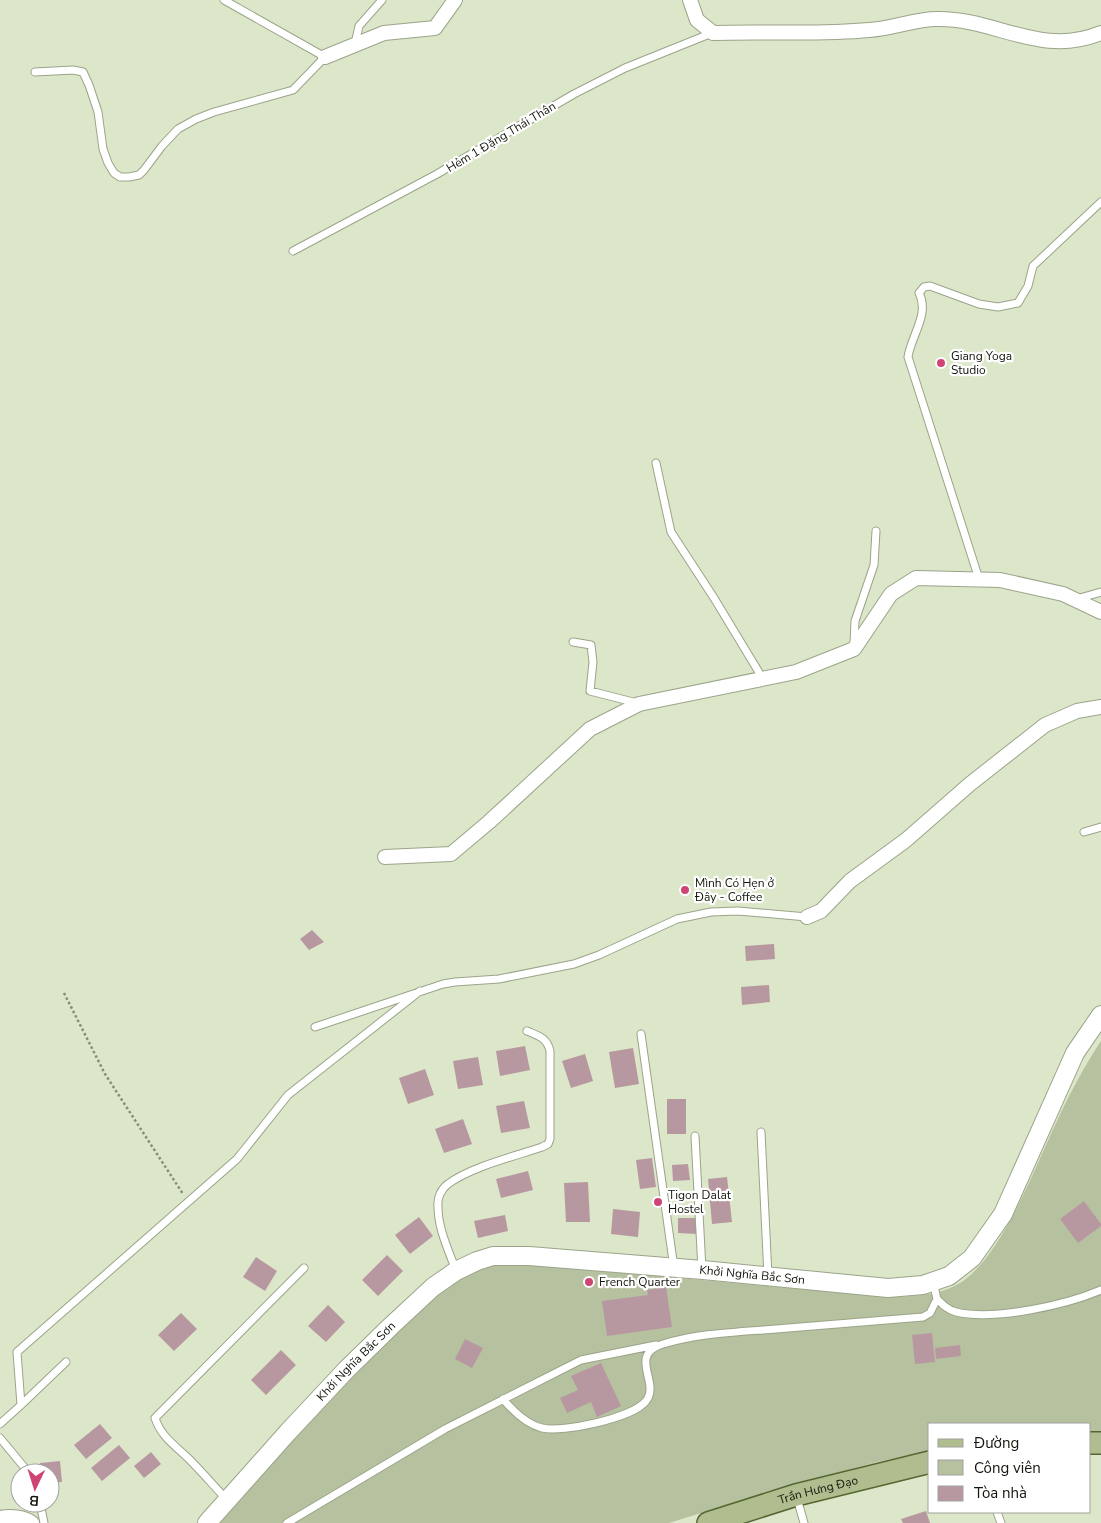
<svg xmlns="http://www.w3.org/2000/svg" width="1101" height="1523" font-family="'Nunito Sans',sans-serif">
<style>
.green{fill:#b6c1a0}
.building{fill:#b898a0}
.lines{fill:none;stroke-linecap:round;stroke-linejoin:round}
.service-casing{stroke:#9ba489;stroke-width:9}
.minor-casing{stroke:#9ba489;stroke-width:16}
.tertiary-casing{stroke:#9ba489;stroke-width:20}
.primary-casing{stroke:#566631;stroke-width:24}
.path{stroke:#868d78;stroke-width:2.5;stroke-dasharray:2.5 2.5;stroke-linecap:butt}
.service{stroke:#fff;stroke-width:7}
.minor{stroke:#fff;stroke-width:14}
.tertiary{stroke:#fff;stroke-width:18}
.primary{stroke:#b0bd8f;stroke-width:21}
.poi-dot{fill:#cf4375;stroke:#fff;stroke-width:2}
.labels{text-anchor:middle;stroke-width:4.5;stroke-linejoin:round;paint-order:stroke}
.street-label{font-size:12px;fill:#12160c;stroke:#fff}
.poi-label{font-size:12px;fill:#12160c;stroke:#fff;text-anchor:start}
</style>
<rect width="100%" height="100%" fill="#dce6c9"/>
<path class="green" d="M1101,1041V1432H1090V1424H930V1451L877,1462L781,1488L669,1523H216L334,1396L429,1301L458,1277L491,1265L526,1264L887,1297C914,1296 945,1296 967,1278C1006,1246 1035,1167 1057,1121C1070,1093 1084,1067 1101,1041Z"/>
<path class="building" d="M312,930L324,942L309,950L300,939Z
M774,944L775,959L746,961L745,946Z
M769,985L770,1002L742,1005L741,987Z
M525,1046L530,1070L500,1076L496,1051Z
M633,1048L639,1084L615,1088L609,1052Z
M585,1054L593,1081L571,1088L562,1061Z
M478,1057L483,1085L458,1089L453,1061Z
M425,1069L434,1095L408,1104L399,1078Z
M667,1099H686V1134H667Z
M524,1101L530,1128L501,1133L496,1106Z
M463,1119L472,1144L444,1153L435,1129Z
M652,1158L656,1187L640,1189L636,1160Z
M688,1164L690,1180L673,1181L672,1165Z
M528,1171L533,1190L501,1198L496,1179Z
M727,1177L732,1222L712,1224L708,1179Z
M588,1182L590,1222H566L564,1183Z
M1084,1201L1101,1224V1226L1078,1243L1060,1219Z
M613,1209L640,1212L638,1237L611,1234Z
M505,1215L508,1231L478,1238L474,1221Z
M419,1217L433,1236L410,1254L395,1235Z
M678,1218H698L697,1234L678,1233Z
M387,1255L403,1271L378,1296L362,1280Z
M256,1257L277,1271L265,1291L243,1277Z
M666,1287L672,1327L607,1336L602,1301L648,1295L647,1290Z
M328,1305L345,1322L326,1342L308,1326Z
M181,1313L197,1329L174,1351L158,1335Z
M932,1333L935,1362L915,1364L912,1335Z
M465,1339L483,1348L472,1368L455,1359Z
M960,1345L961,1356L936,1359L935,1348Z
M281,1350L296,1365L266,1395L251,1380Z
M601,1363L621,1406L597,1417L591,1402L567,1413L560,1398L578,1390L571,1376Z
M100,1424L112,1438L86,1459L74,1445Z
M119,1445L130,1458L102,1481L91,1468Z
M151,1452L161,1464L144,1478L134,1466Z
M60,1461L62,1482L50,1483V1473H41L40,1463Z
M926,1511L930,1523H903L901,1519Z"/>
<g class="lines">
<g class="service-casing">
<path id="service" d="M355,44L359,26L382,0
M35,72L73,70L83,72L89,85L98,112L103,149L108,163L114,173L120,177H129L139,175L144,170L162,146L178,129L196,119L214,112L293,90L325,57L224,0
M293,251L437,174L574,94L625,68L712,33
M656,463L671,532L714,598L763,679
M979,579L908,357C911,336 930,314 919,293L924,287L930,286L979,304L998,307L1018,303L1028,286L1033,266L1101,202
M1076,599L1101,592
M573,642L591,645L593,662L590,691L637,703
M854,644L855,621L874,565L876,531
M1084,832L1101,827
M315,1027L443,984L455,982L499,979L574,964L599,955L677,919L711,912L738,911L807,917
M641,1034L674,1268
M761,1132L768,1276
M695,1136L702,1270
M456,1271C449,1251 438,1229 438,1207C437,1198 441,1189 448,1184C470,1167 516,1156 542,1147L548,1144L550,1139V1051C547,1038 539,1036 527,1031
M937,1299C943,1305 948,1310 956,1312C994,1321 1066,1305 1101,1290
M503,1399C513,1411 526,1424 542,1428C562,1433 633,1418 646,1401C661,1383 627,1355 663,1344C700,1333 738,1332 776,1329C825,1325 874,1321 923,1317L930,1313L937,1299L933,1282
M21,1405L66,1362
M0,1424L21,1405L17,1352L237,1159L288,1095L420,991
M0,1438L29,1473
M797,1498L804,1523
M227,1500C214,1486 202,1472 189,1459C176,1446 161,1437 155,1418L304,1268
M40,1503L44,1523
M997,1512L1001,1523
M287,1523L445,1429L581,1360L656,1345"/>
</g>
<g class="minor-casing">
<path id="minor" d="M690,0L697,20L713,33C765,31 817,35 869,30C892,29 914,19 937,19C996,18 1040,58 1101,33
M325,57L384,33L435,28L455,0
M385,857L451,854L489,822L590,729L639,704L796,672L854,649L891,594L916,578L1000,580L1063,594L1101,612
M807,917L821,911L850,881L906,840L970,784L1045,725L1077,711L1101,707
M0,1518C10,1516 24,1517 32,1523"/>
</g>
<g class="tertiary-casing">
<g id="tertiary">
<path id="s1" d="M207,1523L288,1432L346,1370L391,1326L433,1287L456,1271L477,1261L493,1256H529L703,1270L888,1288L923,1285L949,1276L972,1258L1003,1214L1075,1053L1101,1015"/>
</g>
</g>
<g class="primary-casing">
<g id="primary">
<path d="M1090,1443H1101"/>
<path id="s2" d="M708,1523L796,1495L930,1462"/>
</g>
</g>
<path class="path" d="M64,993L105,1074L183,1194"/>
<use href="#service" class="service"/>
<use href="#minor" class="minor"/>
<use href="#tertiary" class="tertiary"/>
<use href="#primary" class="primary"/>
</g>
<g class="poi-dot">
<circle cx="941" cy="363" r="5"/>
<circle cx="685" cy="890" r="5"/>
<circle cx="658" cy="1202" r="5"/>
<circle cx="589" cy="1282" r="5"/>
</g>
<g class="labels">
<g class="street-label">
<text transform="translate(501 137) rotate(-31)" y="4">Hẻm 1 Đặng Thái Thân</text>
<text dy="4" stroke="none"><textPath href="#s1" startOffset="655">Khởi Nghĩa Bắc Sơn</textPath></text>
<text dy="4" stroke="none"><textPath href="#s1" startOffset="220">Khởi Nghĩa Bắc Sơn</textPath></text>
<text dy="4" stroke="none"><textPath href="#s2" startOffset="115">Trần Hưng Đạo</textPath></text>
</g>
<g class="poi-label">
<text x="951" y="360">Giang Yoga<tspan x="951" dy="14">Studio</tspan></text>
<text x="695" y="887">Mình Có Hẹn ở<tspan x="695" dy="14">Đây - Coffee</tspan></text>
<text x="668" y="1199">Tigon Dalat<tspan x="668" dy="14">Hostel</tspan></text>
<text x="599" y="1286">French Quarter</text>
</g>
</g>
<rect x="928" y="1423" width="162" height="90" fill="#ffffff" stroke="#a0a29e"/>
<rect x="938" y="1439" width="25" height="8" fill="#b0bd8f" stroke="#a0a29e"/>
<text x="974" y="1448" font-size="15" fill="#12160c">Đường</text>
<rect x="938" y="1460" width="25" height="15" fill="#b6c1a0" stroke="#a0a29e"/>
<text x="974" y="1473" font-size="15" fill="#12160c">Công viên</text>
<rect x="938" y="1486" width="25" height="15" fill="#b898a0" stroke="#a0a29e"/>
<text x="974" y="1498" font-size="15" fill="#12160c">Tòa nhà</text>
<g transform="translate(35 1488) rotate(184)"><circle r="24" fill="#ffffff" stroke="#a0a29e"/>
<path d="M0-4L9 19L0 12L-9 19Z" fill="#cf4375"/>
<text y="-8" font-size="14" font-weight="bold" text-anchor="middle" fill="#12160c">B</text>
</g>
</svg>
